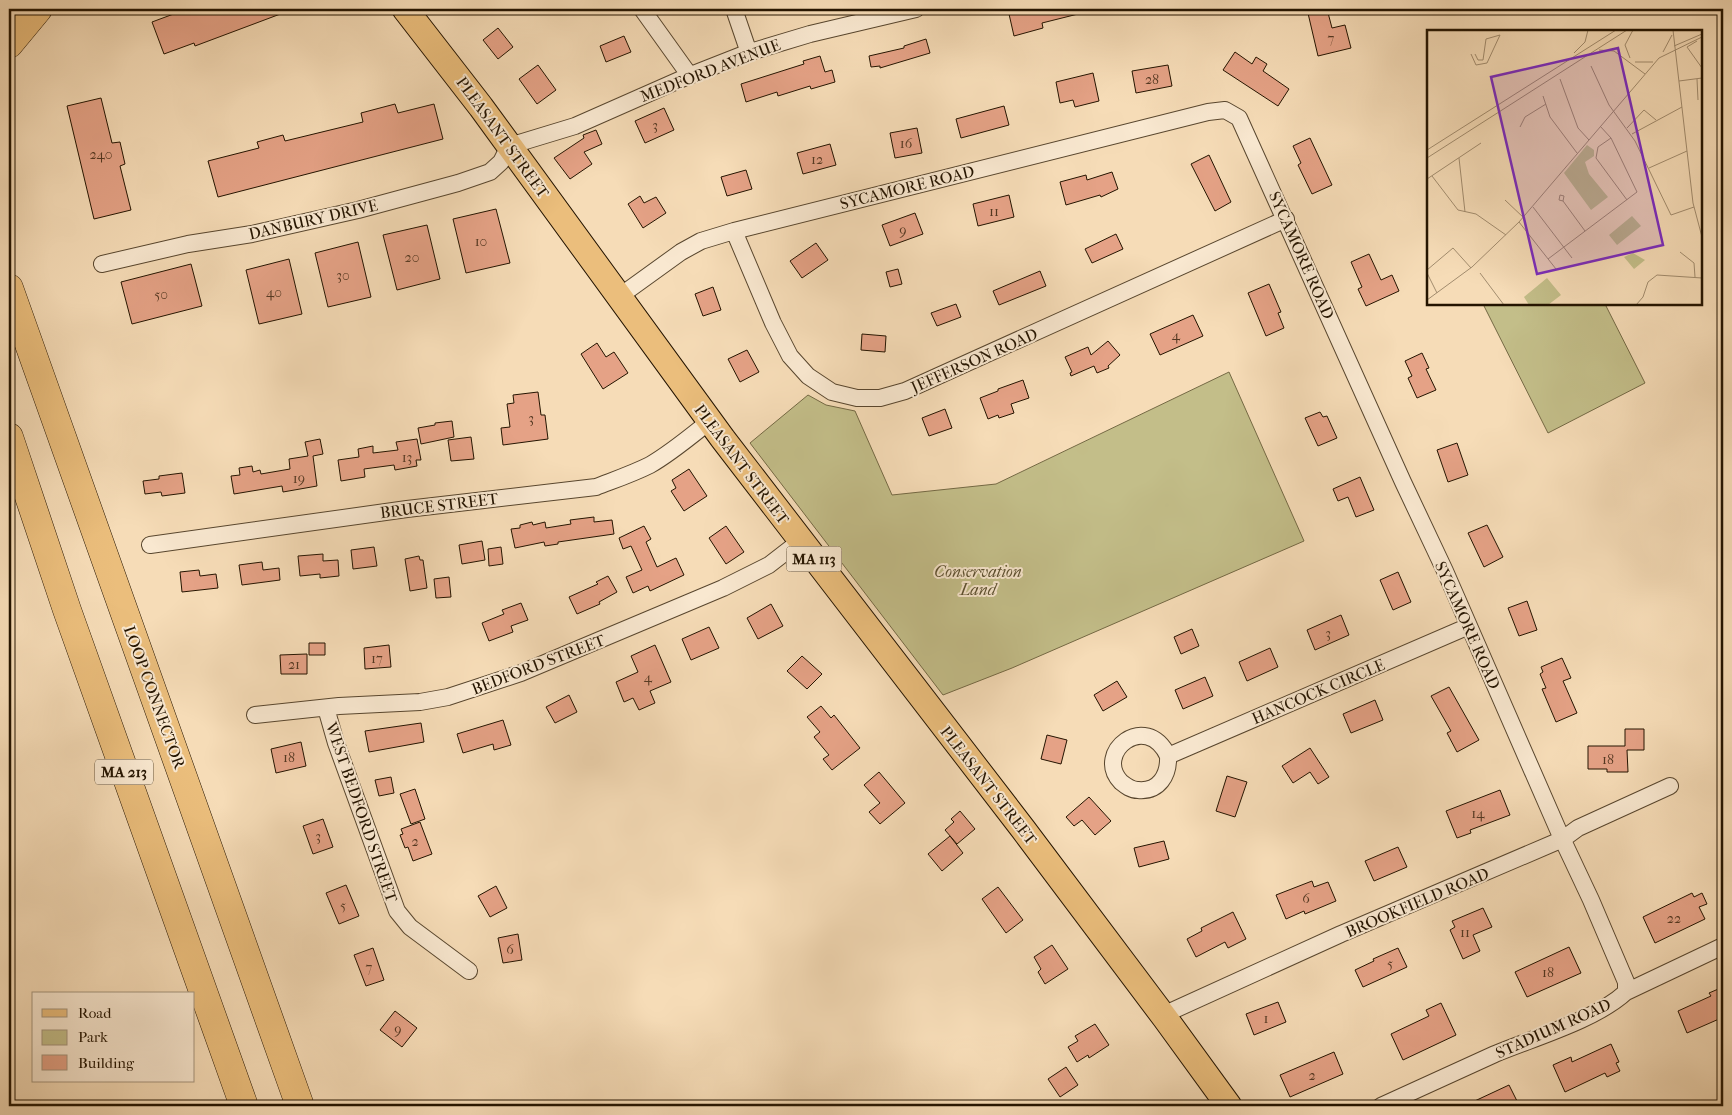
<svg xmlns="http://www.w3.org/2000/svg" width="1732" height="1115" font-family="'IM FELL French Canon',serif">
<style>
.green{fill:#c3be89;stroke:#746944}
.building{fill:#e5a286;stroke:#241400}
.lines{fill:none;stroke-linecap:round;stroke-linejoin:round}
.street-casing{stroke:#58462e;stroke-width:18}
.primary-casing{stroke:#241400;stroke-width:27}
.highway-casing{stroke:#241400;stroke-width:29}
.street{stroke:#f9e8d0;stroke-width:16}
.primary{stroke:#ebbe7c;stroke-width:25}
.highway{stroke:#ebbe7c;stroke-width:28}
.labels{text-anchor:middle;stroke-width:4;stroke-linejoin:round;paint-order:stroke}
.number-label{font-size:14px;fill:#543822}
.shield{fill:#f9e8d0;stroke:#64543e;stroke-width:1}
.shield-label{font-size:15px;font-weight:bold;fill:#241400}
.street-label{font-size:16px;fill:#241400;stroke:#f9e8d0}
.park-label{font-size:16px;font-style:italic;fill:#5c5030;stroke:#f9e8d0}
.inset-road{fill:none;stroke:#a28c6e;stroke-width:1}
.view{fill:#7b2cbf;fill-opacity:0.15;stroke:#7b2cbf;stroke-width:2.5}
.inset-edge{fill:none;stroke:#241400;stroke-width:2.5}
</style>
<rect width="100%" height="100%" fill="#f6dcb7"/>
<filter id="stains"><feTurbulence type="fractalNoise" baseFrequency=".004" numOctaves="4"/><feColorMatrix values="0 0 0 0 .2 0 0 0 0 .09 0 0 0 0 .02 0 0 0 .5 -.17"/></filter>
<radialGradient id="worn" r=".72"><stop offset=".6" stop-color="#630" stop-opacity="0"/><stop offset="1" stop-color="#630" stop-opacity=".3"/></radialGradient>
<path class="green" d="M1483,304H1605L1645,383L1548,433Z
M1229,372L1304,541L1012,668L943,695L750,443L808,395L826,405L855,411L892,495L996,484Z"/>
<path class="building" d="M187,9H291V10L195,46L194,43L164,54L152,22Z
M1030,9H1081L1082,13L1042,23L1043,28L1014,36L1009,14Z
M1307,9H1327L1332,28L1345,25L1351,48L1318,56Z
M498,28L513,47L498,59L483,40Z
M624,36L631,52L606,62L600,46Z
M926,39L930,53L880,68V66L871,67L869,56L904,48V46Z
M1235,52L1252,64L1256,57L1267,64L1263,71L1289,89L1278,106L1223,70Z
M820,56L825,72L832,70L835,82L811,89L810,86L778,96L777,92L746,102L741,84L804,64L803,61Z
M538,65L556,90L537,104L519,79Z
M1168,65L1172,86L1136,93L1132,71Z
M1093,73L1099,101L1075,107L1073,100L1060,103L1056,82Z
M101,98L112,143L120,142L125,164L120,166L131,210L94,219L67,106Z
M395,104L398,113L434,104L443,139L218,197L208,161L259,148L257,142L283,135L285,141L363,122L361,113Z
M1004,106L1009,125L961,138L956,119Z
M664,108L674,130L645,143L635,121Z
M917,128L922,153L895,158L890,133Z
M596,130L602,144L584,152L592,164L570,179L554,158L584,138L583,135Z
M1310,138L1332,185L1312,194L1298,165L1301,163L1293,146Z
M830,144L836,165L803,174L797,153Z
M1209,155L1231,202L1215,211L1191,164Z
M746,170L752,189L727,196L721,177Z
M1112,172L1118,189L1101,197L1100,195L1066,205L1060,182L1086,175L1087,180Z
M1009,195L1014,217L978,226L973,204Z
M640,196L644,203L656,197L666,213L643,228L628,204Z
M496,209L510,263L466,273L453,219Z
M915,213L923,234L890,246L882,225Z
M427,225L440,279L397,290L383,235Z
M1116,234L1123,249L1092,263L1085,249Z
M358,242L371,297L328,307L315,253Z
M816,243L828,260L802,278L790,261Z
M1369,254L1381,280L1392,275L1399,291L1366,306L1358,289L1362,287L1351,262Z
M289,259L302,314L259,324L246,270Z
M191,264L202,306L132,324L121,282Z
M898,269L902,284L890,287L886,272Z
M1040,271L1046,286L999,305L993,291Z
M1269,284L1281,312L1278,313L1284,328L1266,336L1248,293Z
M713,287L721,310L703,316L695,294Z
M956,304L961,317L937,326L931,313Z
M1193,315L1203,336L1160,355L1150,334Z
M862,334L886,336L885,352L861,350Z
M1108,341L1120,355L1108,366L1109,368L1097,373L1094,366L1071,376L1070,373L1072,372L1065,357L1088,347L1091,355Z
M597,343L606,357L614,352L628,373L603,389L581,354Z
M747,350L759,372L740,382L728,359Z
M1422,353L1429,368L1426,369L1436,390L1417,398L1408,378L1412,376L1405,361Z
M1023,380L1029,398L1011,404L1014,413L999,418L998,415L988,419L980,398L998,391V389Z
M538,392L541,415H545L548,439L503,445L501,428L510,427L507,404L514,403L513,395Z
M945,409L952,428L929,436L922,418Z
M1320,412L1323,417L1327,416L1337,438L1318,446L1305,418Z
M452,421L454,437L421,444L418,428L435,425V423Z
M471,437L474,459L451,461L448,440Z
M320,439L323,454L313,456L317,486L283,492L282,486L234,494L231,476L240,475L239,468L252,466L253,472L260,470L261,474L290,469L289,459L308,456L305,442Z
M417,439L421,460H416L417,466L395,470L394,465L364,469L365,477L341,481L338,460L359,457L358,449L373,446V453L398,450L396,442Z
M1457,443L1468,475L1448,482L1437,450Z
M689,469L707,496L684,511L671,491L676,488L672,480Z
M182,473L185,493L162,496L161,492L145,494L143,481L159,479V476Z
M1360,477L1374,510L1356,517L1348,497L1338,501L1333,489Z
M594,517V522L612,520L614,534L558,542V544L545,546L544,542L515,548L511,529L520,528V525L532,522L533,525L545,522L546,528L571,524L570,520Z
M1487,525L1503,557L1484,567L1468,533Z
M644,526L651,539L646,542L657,567L676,558L684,575L650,591L648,586L633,593L626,577L642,570L631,546L623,549L619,538Z
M726,526L744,552L726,564L709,538Z
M482,541L485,560L462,564L459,545Z
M374,547L377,566L353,569L351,550Z
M501,547L503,564L489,566L488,549Z
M323,554V561L338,560L339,576L320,578V574L300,576L298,556Z
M419,556L420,560H423L427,588L410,591L405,559Z
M262,562L263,570L279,568L280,580L242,585L239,565Z
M199,570L200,576L216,574L218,588L182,592L180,572Z
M1398,572L1411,602L1393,610L1380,580Z
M608,576L617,592L599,602L600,604L577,614L569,597L598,584L596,582Z
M449,577L451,597L436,598L434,579Z
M1527,601L1537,630L1519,636L1508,608Z
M521,603L528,620L511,626L513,632L489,641L482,623L504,614L502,610Z
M771,604L783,626L758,639L747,618Z
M1341,615L1349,635L1315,650L1307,630Z
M709,627L719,648L691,660L682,639Z
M1192,629L1199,646L1181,654L1174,637Z
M309,643H325V655H309Z
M389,645L391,667L365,669L364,648Z
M655,645L671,682L650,691L655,703L639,710L633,698L624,702L616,682L638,672L631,656Z
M1270,648L1278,667L1247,681L1239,662Z
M307,654V674H281L280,655Z
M802,656L822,674L807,689L787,671Z
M1562,658L1571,678L1563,681L1577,713L1556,722L1542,689L1546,688L1540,674L1543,672L1541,667Z
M1205,677L1213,696L1183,709L1175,690Z
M1117,681L1127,697L1103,711L1094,695Z
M1449,687L1479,740L1457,752L1447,733L1451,731L1431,696Z
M569,695L577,712L555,723L546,707Z
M1375,700L1383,720L1351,733L1343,714Z
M821,706L831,718L834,715L860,748L832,770L823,759L829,755L814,737L820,732L807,717Z
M503,720L511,745L494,750L493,744L463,753L457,734Z
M421,723L424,742L369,752L365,731Z
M1625,729H1644V750H1627L1628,772H1607V769H1588V746H1625Z
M1047,735L1067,740L1061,764L1041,759Z
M301,742L306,766L276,773L271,749Z
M1310,748L1329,777L1318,784L1310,772L1293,783L1282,766Z
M879,772L905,803L880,824L869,812L880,803L864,785Z
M1227,776L1247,782L1235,817L1216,811Z
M391,777L394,793L379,796L375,780Z
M415,789L425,819L411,824L400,794Z
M1500,790L1510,815L1470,830L1471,833L1457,838L1446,811Z
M1089,797L1111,821L1095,835L1082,820L1074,826L1066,817Z
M960,811L975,829L957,844L945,830L954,822L951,819Z
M323,819L333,847L313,854L303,826Z
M420,822L432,854L413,861L408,847L405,848L400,835L403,834L401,829Z
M950,836L963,853L942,871L928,854Z
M1164,841L1169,859L1139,867L1134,848Z
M1398,847L1407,867L1374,881L1365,861Z
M1312,881L1314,887L1328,882L1336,901L1305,914L1304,911L1286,919L1276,895Z
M346,885L359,916L339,924L326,893Z
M496,886L507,908L490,917L478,896Z
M998,887L1023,920L1006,933L982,899Z
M1692,893L1694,897L1702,893L1707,904L1699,907L1705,919L1655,943L1643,917Z
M1483,908L1492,927L1473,935L1480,951L1463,959L1450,930L1455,927L1452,921Z
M1233,912L1246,939L1228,948L1225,942L1196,957L1187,939L1202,931L1201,928Z
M518,934L522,960L503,963L498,938Z
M1052,945L1068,969L1045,984L1038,972L1041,969L1034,957Z
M1569,947L1581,973L1527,997L1515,972Z
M373,948L384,980L366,986L354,955Z
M1398,948L1407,967L1363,987L1355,970L1374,961L1373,959Z
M1723,987V1026L1719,1019L1687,1033L1678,1011L1711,996L1709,993Z
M1278,1002L1286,1022L1254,1035L1246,1014Z
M1441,1003L1456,1035L1403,1060L1391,1034L1429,1016L1426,1010Z
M395,1011L417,1028L402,1047L380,1030Z
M1095,1024L1109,1045L1089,1058L1088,1055L1077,1062L1068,1047L1078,1041L1075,1036Z
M1611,1044L1619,1062L1616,1063L1620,1071L1607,1077L1605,1073L1565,1092L1553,1065L1571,1057L1572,1062Z
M1334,1052L1343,1074L1290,1097L1280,1075Z
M1066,1067L1078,1085L1060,1097L1048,1079Z
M1509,1085L1517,1101L1513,1103L1515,1106H1464Z"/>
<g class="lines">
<g class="street-casing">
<path id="street" d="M642,9L690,76
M734,9L749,53
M734,231L773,323L790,356L808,376L832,392L857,398H880L905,391L1286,219
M102,264L188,244L252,234L358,210L458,183L490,172L501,162L509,146L575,126L686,77L747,53L810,34L916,9
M620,296L681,252L701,241L734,231L1208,112L1225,110L1239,118L1403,482L1445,571L1559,832L1591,900L1626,982V992
M150,545L407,509L596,487C614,480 632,474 650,465C671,453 691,436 710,421
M326,708L336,743L397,911L410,927L469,971
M255,715L339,706L420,702L448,697L521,673L723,588L769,565L800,541
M1168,756C1169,775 1159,792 1138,790C1131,790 1126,786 1121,782C1093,753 1146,710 1168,756L1469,626
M1163,1015L1341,934L1563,839L1578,828L1670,786
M1381,1106C1419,1089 1457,1071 1495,1054C1533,1038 1596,1020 1626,992L1723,946"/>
</g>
<g class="primary-casing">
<path id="primary" d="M405,9L481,107L723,439L1023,829L1165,1018L1229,1106"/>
</g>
<g class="highway-casing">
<path id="highway" d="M9,44L38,9
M9,288L300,1106
M9,437L67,610L244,1106"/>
</g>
<use href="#street" class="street"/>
<use href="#primary" class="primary"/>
<use href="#highway" class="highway"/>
</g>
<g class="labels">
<g class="number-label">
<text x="1331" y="43">7</text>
<text x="1152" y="84">28</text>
<text x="655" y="130">3</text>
<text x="906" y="148">16</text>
<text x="101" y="159">240</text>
<text x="817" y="164">12</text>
<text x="994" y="216">11</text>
<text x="903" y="235">9</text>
<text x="481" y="246">10</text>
<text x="412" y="262">20</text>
<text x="343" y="280">30</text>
<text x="274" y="297">40</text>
<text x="161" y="299">50</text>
<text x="1176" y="340">4</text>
<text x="531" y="423">3</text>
<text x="407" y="462">13</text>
<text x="299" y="483">19</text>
<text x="1328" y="638">3</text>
<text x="377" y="663">17</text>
<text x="294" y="669">21</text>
<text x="648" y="682">4</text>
<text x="289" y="762">18</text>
<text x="1608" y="764">18</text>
<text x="1478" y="818">14</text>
<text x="318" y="841">3</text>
<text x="415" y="846">2</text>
<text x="1306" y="903">6</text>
<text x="343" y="910">5</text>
<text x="1674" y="923">22</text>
<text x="1465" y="937">11</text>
<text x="510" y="954">6</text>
<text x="1390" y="968">5</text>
<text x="369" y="972">7</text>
<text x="1548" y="977">18</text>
<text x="1266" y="1023">1</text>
<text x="398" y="1034">9</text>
<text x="1312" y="1080">2</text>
</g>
<g class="shield">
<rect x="786.5" y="546.5" width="55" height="25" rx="4"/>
<rect x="95" y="759.5" width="58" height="25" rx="4"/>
</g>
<g class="shield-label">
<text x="814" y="564">MA 113</text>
<text x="124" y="777">MA 213</text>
</g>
<g class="street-label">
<text transform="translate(710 70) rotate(-21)" y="6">MEDFORD AVENUE</text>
<text transform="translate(503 137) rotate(54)" y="6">PLEASANT STREET</text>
<text transform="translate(907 187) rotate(-14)" y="6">SYCAMORE ROAD</text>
<text transform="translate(313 219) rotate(-13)" y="6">DANBURY DRIVE</text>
<text transform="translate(1302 255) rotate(66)" y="6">SYCAMORE ROAD</text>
<text transform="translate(974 360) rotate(-24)" y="6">JEFFERSON ROAD</text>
<text transform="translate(742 464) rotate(53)" y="6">PLEASANT STREET</text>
<text transform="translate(439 505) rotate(-7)" y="6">BRUCE STREET</text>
<text transform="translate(1468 625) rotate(66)" y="6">SYCAMORE ROAD</text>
<text transform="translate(538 664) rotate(-21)" y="6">BEDFORD STREET</text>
<text transform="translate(1318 691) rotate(-23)" y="6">HANCOCK CIRCLE</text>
<text transform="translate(155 697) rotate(70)" y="6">LOOP CONNECTOR</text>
<text transform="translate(989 785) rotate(52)" y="6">PLEASANT STREET</text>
<text transform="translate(362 812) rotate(71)" y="6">WEST BEDFORD STREET</text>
<text transform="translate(1417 902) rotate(-23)" y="6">BROOKFIELD ROAD</text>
<text transform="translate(1553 1028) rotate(-24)" y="6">STADIUM ROAD</text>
</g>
<g class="park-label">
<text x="978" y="577">Conservation<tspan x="978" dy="18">Land</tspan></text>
</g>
</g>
<g transform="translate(1427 30)">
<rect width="275" height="275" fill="#f6dcb7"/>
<path d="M160,115L167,120V126L158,132L162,144L181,167L164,180L137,143ZM205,186L214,196L190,215L182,205ZM206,223L218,230L207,239L197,227ZM120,248L134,265L121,275H102L97,267Z" fill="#c3be89"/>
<path class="inset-road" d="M246,0L266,173L275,207M270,11L260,17L275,38M247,16L275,4M172,20L187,21L218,44M236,22L245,5M147,23L158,12L161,0M44,24L49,35L60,33L73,5L59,9L56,30H51L48,24M203,28L198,15L206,0M208,32H226M164,36L182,75L208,111L244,185L267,177M133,49L151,98L162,110M270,49L271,70M252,51L275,48M116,66L123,87L150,123M93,97L98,87L119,74M200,98L217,80L229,90M205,104L255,77M184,108L171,117L169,128L200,170M0,120L189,0M0,128L200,0M32,128L38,182M222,138L260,121M5,146L31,180L49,184L79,205M0,149L54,113M78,170L97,188M136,171L132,170L133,165L137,166L136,171L158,201M106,177L145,228M92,192L129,239M253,222L267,233L268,247M121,229L210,162L184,108L173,96M0,240L26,218L44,238M0,243L10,263M53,243L77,275M0,270L45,237L92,192L232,28L275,7M209,275L216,267L221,252L230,245L275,248"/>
<path class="view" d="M191,18L236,215L110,244L64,47Z"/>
<rect width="275" height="275" class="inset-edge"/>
</g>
<rect width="1732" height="1115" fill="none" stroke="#f6dcb7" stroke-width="30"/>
<rect x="10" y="10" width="1712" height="1095" fill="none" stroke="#241400" stroke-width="2.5"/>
<rect x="15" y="15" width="1702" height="1085" fill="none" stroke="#241400"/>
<rect x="32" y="992" width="162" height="90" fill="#f9e8d0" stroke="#a4937d"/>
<rect x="42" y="1009" width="25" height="8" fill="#ebbe7c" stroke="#a4937d"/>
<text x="78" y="1018" font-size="15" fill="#241400">Road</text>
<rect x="42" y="1030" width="25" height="15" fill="#c3be89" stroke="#a4937d"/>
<text x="78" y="1042" font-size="15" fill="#241400">Park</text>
<rect x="42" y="1055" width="25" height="15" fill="#e5a286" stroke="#a4937d"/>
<text x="78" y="1068" font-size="15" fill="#241400">Building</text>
<rect width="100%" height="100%" filter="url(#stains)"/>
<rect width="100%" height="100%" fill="url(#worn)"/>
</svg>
